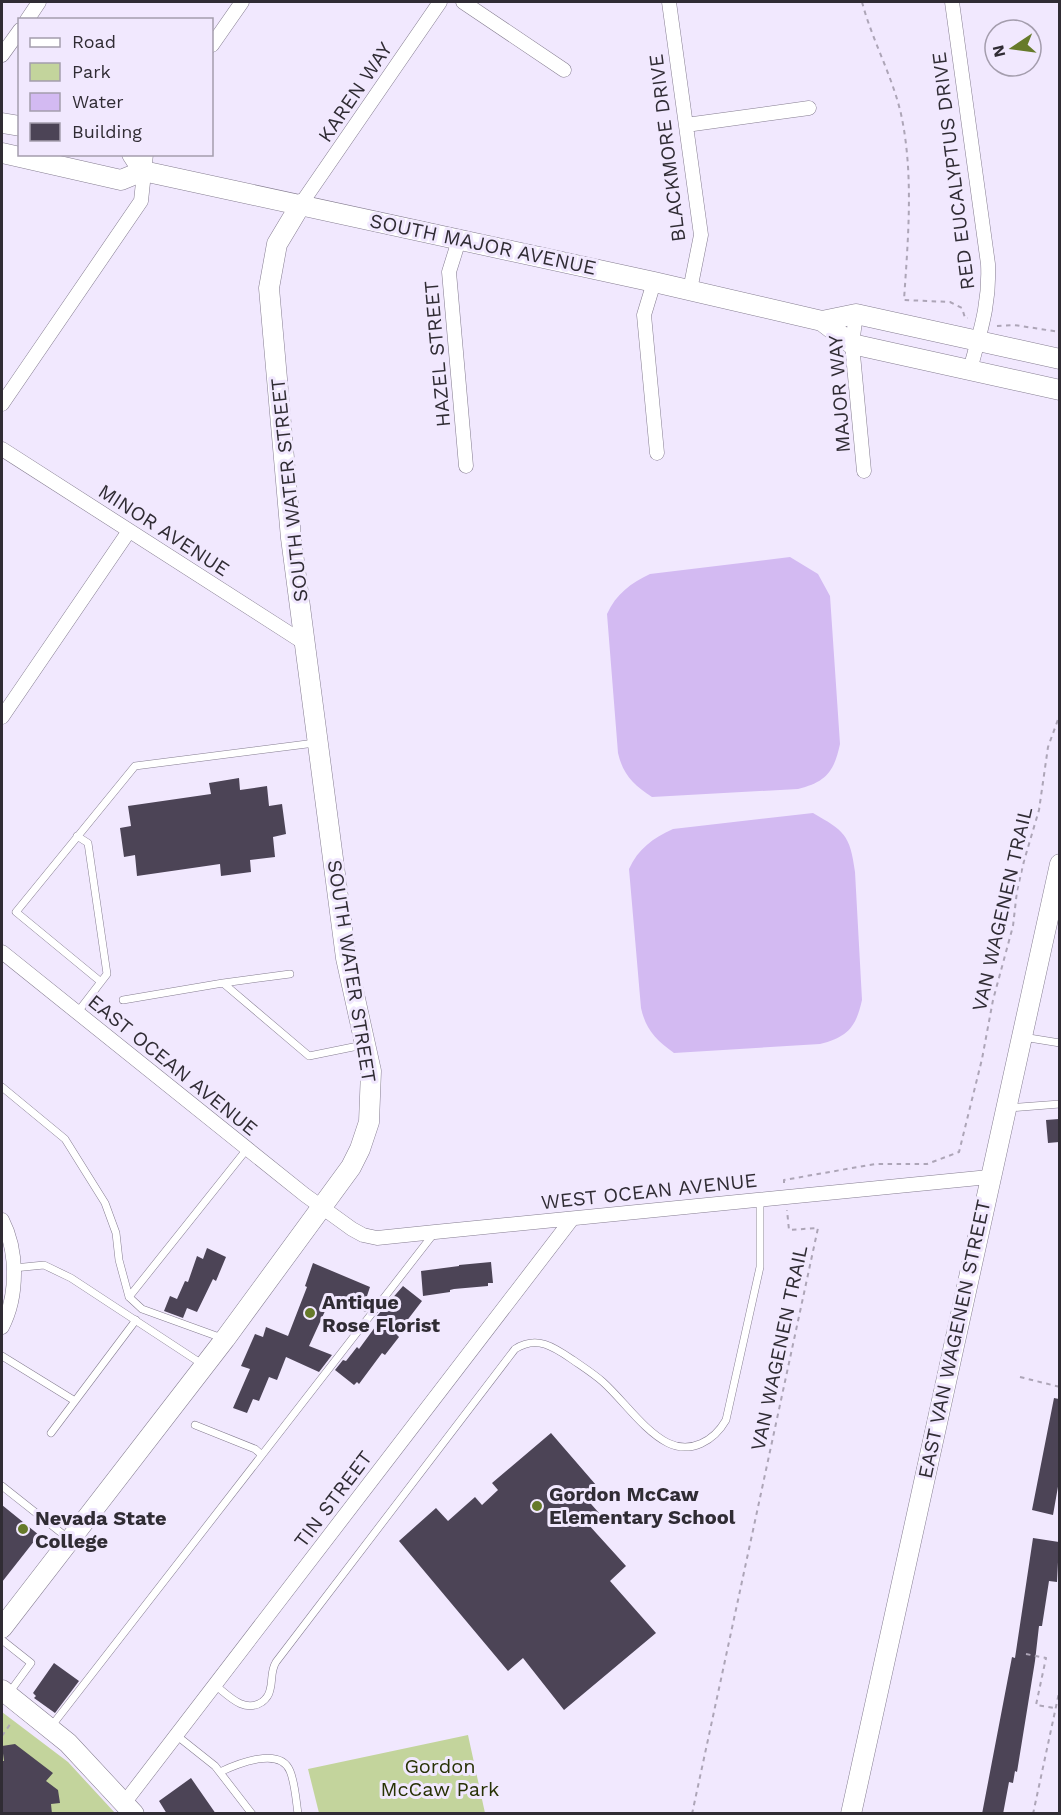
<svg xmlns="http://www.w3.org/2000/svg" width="1061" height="1815" font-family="'Work Sans',sans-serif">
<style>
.green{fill:#c3d49c}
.water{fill:#d3baf2}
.building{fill:#4c4456}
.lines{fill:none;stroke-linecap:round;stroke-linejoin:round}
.lane-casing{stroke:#857d90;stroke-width:8}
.street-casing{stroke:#857d90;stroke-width:15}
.secondary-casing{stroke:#857d90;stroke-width:21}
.path{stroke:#ada5b7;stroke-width:2;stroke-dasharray:4.5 4.5;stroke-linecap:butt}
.lane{stroke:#fff;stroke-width:7}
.street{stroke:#fff;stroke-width:14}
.secondary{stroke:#fff;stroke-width:20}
.poi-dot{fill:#667a2a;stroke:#f1e8fe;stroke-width:2}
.labels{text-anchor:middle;stroke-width:6;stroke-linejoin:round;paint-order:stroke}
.street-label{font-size:20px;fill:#302c34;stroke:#f1e8fe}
.poi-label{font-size:20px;font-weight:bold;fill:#302c34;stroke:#f1e8fe;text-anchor:start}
.park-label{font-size:20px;fill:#283205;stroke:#f1e8fe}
</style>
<rect width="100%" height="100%" fill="#f1e8fe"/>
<path class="green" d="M2,1712L68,1762L115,1813H2Z
M468,1735L485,1813H319L308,1769Z"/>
<path class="water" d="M790,557L818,574L830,596L840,744C834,772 826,782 798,789L652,797C634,785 623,775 618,753L607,614C616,594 631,583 650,574Z
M813,813C844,831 850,834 855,872L862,1000C856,1027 848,1037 820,1044L674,1053C656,1040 646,1030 641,1008L629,869C638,849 653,838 673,829Z"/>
<path class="building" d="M239,778L240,790L267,786L269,806L282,804L286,834L273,837L275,857L250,860L251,872L221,876L220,864L137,876L135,855L124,857L120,828L131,826L128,806L211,794L209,783Z
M1059,1119V1142L1048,1143L1046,1120Z
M207,1248L226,1257L216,1281L213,1279L197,1312L187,1308L183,1318L164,1311L170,1296L177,1299L185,1281L188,1282L197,1256L203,1259Z
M491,1262L493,1283H488V1286L454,1289L450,1290V1292L423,1296L421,1271L459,1266V1265Z
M313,1263L370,1287L366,1299L374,1302L366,1312L331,1298L309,1346L332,1355L319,1372L286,1357L277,1380L269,1377L259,1401L253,1399L247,1413L233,1408L250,1369L241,1366L255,1334L263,1337L266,1327L288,1336L307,1287L305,1286Z
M403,1286L422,1301L399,1331L397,1335L399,1337L385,1355L382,1353L359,1384L357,1382L354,1385L335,1370L343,1360L346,1361L357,1347L359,1349L381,1319L376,1317Z
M1054,1398L1059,1399V1481L1053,1515L1032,1510Z
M551,1433L596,1485L584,1496L599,1513L587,1523L626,1566L610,1581L656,1633L564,1710L523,1658L508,1671L399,1541L436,1508L448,1521L475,1497L482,1505L498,1490L492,1483Z
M2,1505L39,1535L2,1582Z
M1033,1538L1059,1542L1057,1582L1049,1581L1042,1626H1039L1035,1661L1017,1772L1015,1771L1013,1783L1009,1782L1003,1814H982L1012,1657L1015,1658Z
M54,1663L79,1681L55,1713L34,1698L36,1696L33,1693Z
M15,1744L53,1773L46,1781L58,1790L60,1803L51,1804L52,1814H2V1761H4L2,1746Z
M191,1778L216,1814H167L159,1801Z"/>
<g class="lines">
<g class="lane-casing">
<path id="lane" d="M77,836L88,843L107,974L77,1013
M101,982L16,912L135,766L315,743
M223,983L290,974
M123,1000L223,983L309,1056L363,1045
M1023,1037L1060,1043
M2,1087L65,1139L105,1203L116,1233L119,1260L129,1297L247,1149
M1008,1108L1060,1104
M14,1268L44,1265L71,1278L202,1364
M129,1297L142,1309L222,1338
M2,1356L75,1401
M195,1425L255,1449L262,1455
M51,1433L136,1320
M2,1486L69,1539
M2,1640L31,1663L9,1693
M215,1685C228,1695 244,1714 262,1702C266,1699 269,1695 270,1690C273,1680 270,1672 276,1662L515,1349C537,1335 554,1347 573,1360C583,1367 594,1374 603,1382C623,1400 644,1431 668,1443C691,1454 714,1441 726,1420L760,1267V1200
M50,1728L435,1232
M176,1735L215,1766L252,1814
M220,1772C237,1764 280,1746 290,1771C295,1783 296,1800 298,1814"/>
</g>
<g class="street-casing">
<path id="street" d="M463,2L564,70
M669,2L701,235L690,290
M952,2L988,264C990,304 980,332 970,370
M27,20L39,2
M212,45L242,2
M2,55L20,30
M686,125L809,108
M301,204L440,2
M459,240L449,272L466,466
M654,282L644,315L657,453
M856,314L852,344L864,471
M2,404L141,201L146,154
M2,449L306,644
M2,717L129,531
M2,952L305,1195L352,1229L363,1235L377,1238L435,1232L989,1177
M2,1220C18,1251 18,1296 2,1327
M125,1802L572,1219"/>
</g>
<g class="secondary-casing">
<path id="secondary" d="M2,123L20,126
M2,153L121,180L143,171L654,282L822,321L856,314L1060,359
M132,154L143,171
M822,321L852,344L1060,390
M2,1628L225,1339L332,1193L351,1167L360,1149L369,1122L371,1071L346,958L291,538L269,288L277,244L301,204
M2,1690L68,1743L134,1814
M851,1814L1060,864"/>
</g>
<path class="path" d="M862,2C872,40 892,75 901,114C914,174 908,239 904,300L950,302L962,308L965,318H968
M997,326L1014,325L1060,332
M784,1183V1180L875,1164H927L959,1152L982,1059L993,1000L1013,926L1017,891L1024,861L1039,810L1048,747L1060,714
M1020,1377L1060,1387
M1026,1654L1046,1658L1036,1705L1055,1708
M2,1736L11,1723
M692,1814L818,1228L789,1230L787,1210
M1033,1814L1060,1688"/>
<use href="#lane" class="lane"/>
<use href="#street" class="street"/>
<use href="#secondary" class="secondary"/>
</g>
<g class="poi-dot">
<circle cx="310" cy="1313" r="6"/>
<circle cx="537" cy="1506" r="6"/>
<circle cx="23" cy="1529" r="6"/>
</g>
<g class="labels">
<g class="street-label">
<text transform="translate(355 92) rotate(-56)" y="7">KAREN WAY</text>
<text transform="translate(667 148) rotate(-97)" y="7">BLACKMORE DRIVE</text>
<text transform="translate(953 171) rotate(-97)" y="7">RED EUCALYPTUS DRIVE</text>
<text transform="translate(483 244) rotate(12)" y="7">SOUTH MAJOR AVENUE</text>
<text transform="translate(437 354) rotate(-95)" y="7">HAZEL STREET</text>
<text transform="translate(839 394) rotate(-94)" y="7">MAJOR WAY</text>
<text transform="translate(289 490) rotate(-96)" y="7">SOUTH WATER STREET</text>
<text transform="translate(164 530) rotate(33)" y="7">MINOR AVENUE</text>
<text transform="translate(1002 909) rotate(-77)" y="7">VAN WAGENEN TRAIL</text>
<text transform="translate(352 971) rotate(81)" y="7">SOUTH WATER STREET</text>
<text transform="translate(173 1065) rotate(39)" y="7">EAST OCEAN AVENUE</text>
<text transform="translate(649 1191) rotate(-6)" y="7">WEST OCEAN AVENUE</text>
<text transform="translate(954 1339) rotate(-78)" y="7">EAST VAN WAGENEN STREET</text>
<text transform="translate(779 1348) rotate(-78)" y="7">VAN WAGENEN TRAIL</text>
<text transform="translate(333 1499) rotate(-53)" y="7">TIN STREET</text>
</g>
<g class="poi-label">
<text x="322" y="1309">Antique<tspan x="322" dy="23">Rose Florist</tspan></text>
<text x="549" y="1501">Gordon McCaw<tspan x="549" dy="23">Elementary School</tspan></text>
<text x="35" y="1525">Nevada State<tspan x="35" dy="23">College</tspan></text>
</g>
<g class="park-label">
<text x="440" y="1773">Gordon<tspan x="440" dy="23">McCaw Park</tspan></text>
</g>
</g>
<rect width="1061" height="1815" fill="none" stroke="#302c34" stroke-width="6"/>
<rect x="18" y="18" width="195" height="138" fill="#f1e8fe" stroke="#a49dad" stroke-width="1.5"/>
<rect x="30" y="38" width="30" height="9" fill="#ffffff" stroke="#a49dad" stroke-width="1.5"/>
<text x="72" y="48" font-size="18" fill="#302c34">Road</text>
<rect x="30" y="63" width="30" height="18" fill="#c3d49c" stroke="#a49dad" stroke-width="1.5"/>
<text x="72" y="78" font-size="18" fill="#302c34">Park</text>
<rect x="30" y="93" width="30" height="18" fill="#d3baf2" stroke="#a49dad" stroke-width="1.5"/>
<text x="72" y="108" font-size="18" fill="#302c34">Water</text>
<rect x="30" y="123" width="30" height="18" fill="#4c4456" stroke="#a49dad" stroke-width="1.5"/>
<text x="72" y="138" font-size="18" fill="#302c34">Building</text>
<g transform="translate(1013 48) rotate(257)"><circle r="28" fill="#f1e8fe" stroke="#a49dad" stroke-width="1.5"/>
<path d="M0-4.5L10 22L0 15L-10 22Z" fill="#667a2a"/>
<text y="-9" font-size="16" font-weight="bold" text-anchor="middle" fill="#302c34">N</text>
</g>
</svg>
